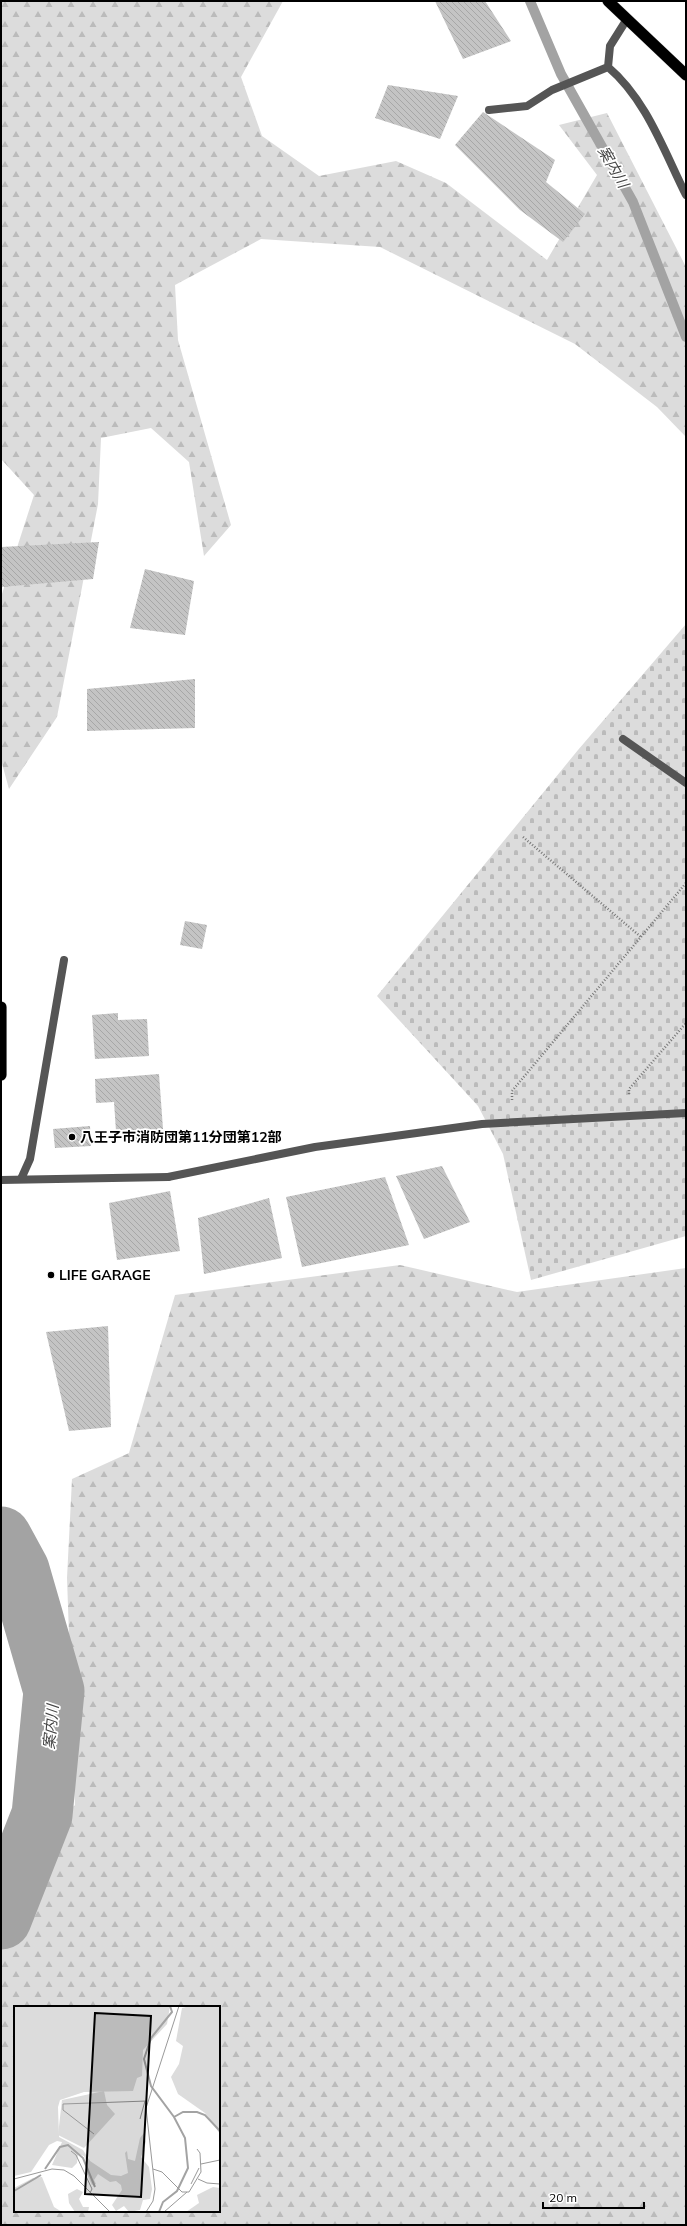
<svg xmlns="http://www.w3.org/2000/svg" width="687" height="2226" font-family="Mulish,'Noto Sans JP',sans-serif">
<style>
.forest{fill:url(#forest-firs);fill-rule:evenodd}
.cemetery{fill:url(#cemetery-stones)}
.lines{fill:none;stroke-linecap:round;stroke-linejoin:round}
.stream{stroke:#a3a3a3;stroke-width:10}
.river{stroke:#a3a3a3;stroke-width:61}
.building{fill:url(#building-back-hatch)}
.trunk-casing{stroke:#dbdbdb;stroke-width:12}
.path{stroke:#777;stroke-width:2.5;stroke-dasharray:1 2;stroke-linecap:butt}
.service{stroke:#555;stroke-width:8}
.minor{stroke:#555;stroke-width:8}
.trunk{stroke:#000;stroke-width:11}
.poi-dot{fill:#000;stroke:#fff;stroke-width:1.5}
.labels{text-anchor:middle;stroke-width:3.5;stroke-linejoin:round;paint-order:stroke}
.poi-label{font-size:14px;font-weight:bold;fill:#000;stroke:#fff;text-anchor:start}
.water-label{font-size:15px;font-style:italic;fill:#444;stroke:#fff}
.inset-river{fill:none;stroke:#a3a3a3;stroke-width:2}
.inset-road{fill:none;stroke:#999;stroke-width:1}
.view{fill:#000;fill-opacity:0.15;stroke:#000;stroke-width:2}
.inset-edge{fill:none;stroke:#000;stroke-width:2}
</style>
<defs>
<pattern id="forest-firs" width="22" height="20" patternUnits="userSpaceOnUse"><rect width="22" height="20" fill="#dcdcdc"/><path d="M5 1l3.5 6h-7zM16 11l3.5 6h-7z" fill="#bbb"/></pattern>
<pattern id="cemetery-stones" width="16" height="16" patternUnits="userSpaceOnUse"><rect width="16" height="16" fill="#dcdcdc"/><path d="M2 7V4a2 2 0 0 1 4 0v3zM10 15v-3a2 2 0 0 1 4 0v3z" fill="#bbb"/></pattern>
<pattern id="building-back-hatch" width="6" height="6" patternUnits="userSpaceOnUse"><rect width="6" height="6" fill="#c4c4c4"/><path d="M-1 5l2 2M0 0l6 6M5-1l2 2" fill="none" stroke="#a7a7a7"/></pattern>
</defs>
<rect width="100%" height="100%" fill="#fff"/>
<path class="forest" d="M1,1H283L241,77L262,136L319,176L396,161L446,183L547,260L597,175L559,125L607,113L686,267V437L657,407L575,344L380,247L261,239L175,285L178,340L231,525L204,556L189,462L151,428L101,438L98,504L57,717L9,789L1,760V597L34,495L1,459Z
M400,1265L517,1292L686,1268V2225H1V1889L75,1805L67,1578L72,1479L129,1453L175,1295ZM15,2007H219V2211H15Z"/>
<path class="cemetery" d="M686,624V1236L531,1280L503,1154L478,1106L377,996L578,750Z"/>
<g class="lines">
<path class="stream" d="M530,1L561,74L633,202L686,337"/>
<path class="river" d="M1,1537L19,1570L54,1691L42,1815L1,1919"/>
</g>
<path class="building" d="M435,1H485L511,41L463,59Z
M388,85L458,96L440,139L375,118Z
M483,112L555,160L546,182L585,214L563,242L520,210L455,145Z
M99,542L93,579L1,587V547Z
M145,569L194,581L185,635L130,628Z
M195,679V728L87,731V689Z
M185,921L207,925L202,949L180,945Z
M118,1013V1020L147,1019L149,1056L95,1059L92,1015Z
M159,1074L163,1129L152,1130L153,1140L128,1142L127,1129L116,1131L114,1102L96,1103L95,1079Z
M90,1126L91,1146L55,1148L53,1129Z
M442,1166L470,1222L424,1239L396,1176Z
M385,1177L409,1245L302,1267L286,1197Z
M170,1191L180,1251L117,1260L109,1203Z
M269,1198L282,1258L204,1274L198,1218Z
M108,1326L111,1427L69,1431L46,1332Z"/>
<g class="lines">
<g class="trunk-casing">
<path id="trunk" d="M608,1L686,75
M1,1007V1075"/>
</g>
<path class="path" d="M523,837L641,937
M629,1094V1089L686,1023
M512,1100V1091L686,883"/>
<path class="service" d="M623,739L686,783
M168,1177L315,1147L482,1124L686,1113"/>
<path class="minor" d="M627,19L610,46L608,67C646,99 664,151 686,195
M489,110L527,106L552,90L608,67
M21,1179L30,1159L64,960
M1,1180L168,1177"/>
<use href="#trunk" class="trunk"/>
</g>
<g class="poi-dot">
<circle cx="72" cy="1137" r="4"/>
<circle cx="51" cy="1275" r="4"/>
</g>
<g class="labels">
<g class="poi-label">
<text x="80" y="1142">八王子市消防団第11分団第12部</text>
<text x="59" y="1280">LIFE GARAGE</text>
</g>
<g class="water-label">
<text transform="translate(613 167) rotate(60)" y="5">案内川</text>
<text transform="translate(51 1727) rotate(-85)" y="5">案内川</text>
</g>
</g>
<g transform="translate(14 2006)">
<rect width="206" height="206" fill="#fff"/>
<path d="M0,0H156L153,18L129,44L128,70L123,72L119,85L70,86L46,94L44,101L45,131L69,144L76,155L97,169L107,170L114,167L111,147L113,145L114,153L121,155L126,132L130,127L132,136L127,151L135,161L138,183L136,193L129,194L126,204L115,206L110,200L102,205L98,199L108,184L107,179L102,175L96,176L84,168L80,174L82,178L78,179L71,164L73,157L70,150L64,148L63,157L58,162L38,159L48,136L43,135L35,139L17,166L0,170ZM176,0H206V128L191,107L164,88L157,71L165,58L169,40L162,35L168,2ZM28,171L40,201L48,206H0V182L19,172ZM199,181L206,182V206H172L185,197L183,189ZM63,183L69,186L65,193L69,201H75L74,206H61L55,197L54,188Z" fill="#dcdcdc"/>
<path d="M90,85L93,99L101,108L70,142L44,129L48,94Z" fill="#dcdcdc"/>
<path class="inset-river" d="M160,111L169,106H183L191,109L206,125M31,163L46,141L54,139L69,152L81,181M0,185L27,169M145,206L149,196L163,185L174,162L171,132L160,111L137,80L130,53L137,32L158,6L156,0"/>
<path class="inset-road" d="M126,113L131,95M80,128L49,104V98L133,95M57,145L62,149L78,183L76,187M187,158L206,154M139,163L148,166L168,186H175L187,166L186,147L183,143M0,173L38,163L50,164L60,170L96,206M184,173L193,177L206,178M177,178L185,162M132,206L139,195L141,183L132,102L165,0M150,206L173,186"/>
<path class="view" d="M81,7L137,10L127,191L71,188Z"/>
<rect width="206" height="206" class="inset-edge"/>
</g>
<rect width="687" height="2226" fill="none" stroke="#000000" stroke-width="4"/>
<path d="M543 2202v6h101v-6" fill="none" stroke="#000000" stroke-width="2"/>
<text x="549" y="2202" font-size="12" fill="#000000" stroke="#ffffff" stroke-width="3" paint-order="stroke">20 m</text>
</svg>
